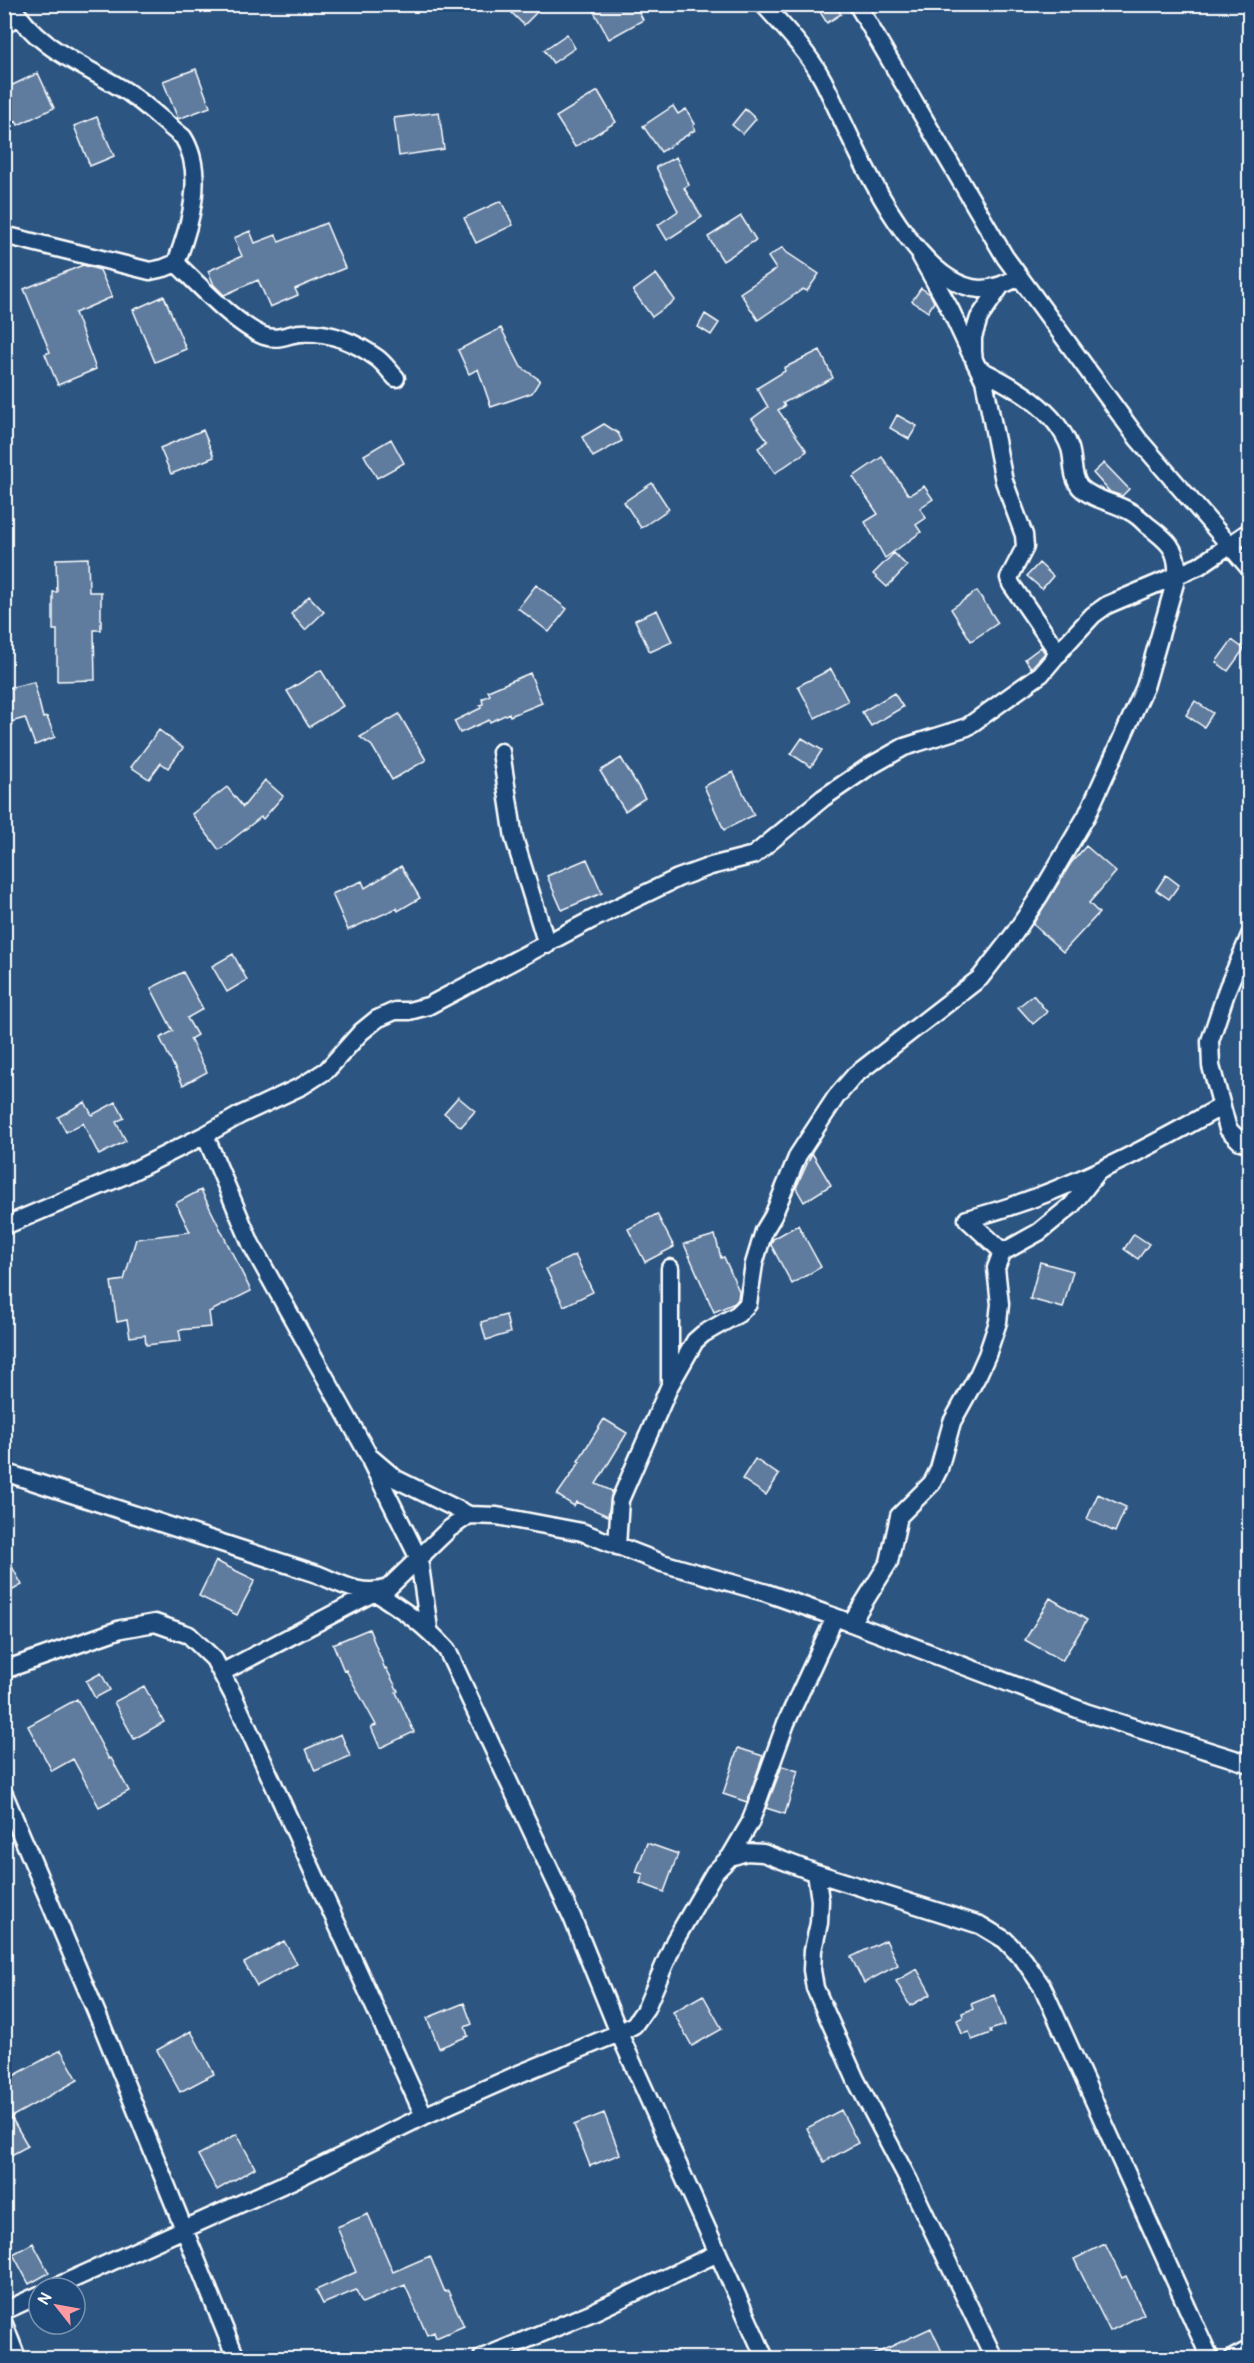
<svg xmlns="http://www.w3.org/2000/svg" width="1254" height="2363" font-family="Pangolin,sans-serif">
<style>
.building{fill:#5e7c9f;stroke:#fff;stroke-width:1.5}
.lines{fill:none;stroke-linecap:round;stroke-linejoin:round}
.minor-casing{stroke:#fff;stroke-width:21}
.minor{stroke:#1f4a7a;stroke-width:16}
</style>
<rect width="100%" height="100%" fill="#2c5582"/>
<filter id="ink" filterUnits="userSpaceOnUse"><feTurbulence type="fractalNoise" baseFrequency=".0167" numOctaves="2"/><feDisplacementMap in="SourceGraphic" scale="12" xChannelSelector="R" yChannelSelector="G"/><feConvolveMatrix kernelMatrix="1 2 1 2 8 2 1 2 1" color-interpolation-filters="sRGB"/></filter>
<g filter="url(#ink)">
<path class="building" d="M503,4H545L524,25Z
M602,4H635L643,20L609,39L593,10Z
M815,4H834L841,14L827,23Z
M567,34L575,48L553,63L544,50Z
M196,69L210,107L178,119L163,81Z
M38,73L54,108L18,125L16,121L4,127V89Z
M598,91L616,122L575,147L556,117Z
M673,106L678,114L686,109L695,124L693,126L695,130L661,152L643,126Z
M745,109L756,119L743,134L732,125Z
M439,112L444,149L399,156L394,118Z
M97,117L114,156L90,166L74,126Z
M676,157L689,185L684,188L702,217L667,240L658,225L678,211L656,167Z
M501,201L513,225L476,243L464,218Z
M741,216L756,240L723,261L708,237Z
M326,223L345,268L295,289L298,295L270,307L258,280L224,295L214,285L208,271L242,256L234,238L250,231L255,243L276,235L279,242Z
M783,247L786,252L819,274L807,291L803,289L758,320L740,293L776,269L768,257Z
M83,265L100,270L112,297L75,313L96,369L58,385L45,354L50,352L24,289Z
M656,274L675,300L652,317L633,291Z
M921,288L930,294L934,302L928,312L912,301Z
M164,296L186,349L155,362L133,310Z
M705,314L719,323L711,335L698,327Z
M501,328L521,367L540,380L532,393L491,407L478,369L469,374L458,350Z
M820,350L833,378L783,403L785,406L778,410L807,451L775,473L758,448L768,441L752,419L768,407L757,388L785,371L784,368Z
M897,415L917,426L909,439L890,428Z
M604,424L618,433L622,441L593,457L582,437Z
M203,430L214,457L171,474L160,448Z
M391,439L404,463L377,478L364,455Z
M882,457L908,494H911L924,486L933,499L920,508L926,518L916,525L921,532L885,558L865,522L878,514L853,477Z
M1104,463L1129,489L1122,496L1110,492L1093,473Z
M652,483L669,509L641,528L624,502Z
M894,553L907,566L887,587L873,574Z
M88,558L89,592H101V630H94L95,680L57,681V630H53V592H57L56,559Z
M1039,563L1053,576L1042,589L1027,576Z
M536,585L567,609L549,632L518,608Z
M977,591L998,623L971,641L951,609Z
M309,596L324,612L305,630L291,614Z
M657,610L672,642L650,652L635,620Z
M1232,640L1244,649L1228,671L1216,662Z
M1041,647L1045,653L1031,668L1025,659Z
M831,669L848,701L815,718L798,686Z
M321,670L343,706L309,727L287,691Z
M530,673L542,703L510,716L509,713L490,722L489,720L460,733L454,721L481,708L480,705L483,704L482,699L490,695L488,691Z
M34,682L43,718L47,717L55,737L35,745L25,718L4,724V689Z
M894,693L903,707L871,726L862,712Z
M1195,701L1213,713L1204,727L1186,715Z
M399,714L426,760L392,780L372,746L360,737Z
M159,730L183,748L168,768L161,763L149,779L131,767Z
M802,738L822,750L811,767L791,754Z
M621,758L645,798L625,811L600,771Z
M733,772L754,815L724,830L704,786Z
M265,780L283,796L263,819L261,817L219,850L192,814L227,787L243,807Z
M1086,846L1116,872L1089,903L1099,913L1063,952L1033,924L1071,863Z
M587,859L602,893L562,910L547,876Z
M401,866L420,898L398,911L397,908L348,930L332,894L362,881L365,888Z
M1166,875L1179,885L1169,899L1156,890Z
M233,954L247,980L227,992L212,966Z
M183,972L203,1009L187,1018L197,1035L190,1039L207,1072L183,1085L160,1038L173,1031L151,988Z
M1033,995L1047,1012L1033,1024L1018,1007Z
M458,1097L475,1111L461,1127L444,1113Z
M85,1102L92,1115L116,1102L124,1118L116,1122L126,1141L99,1155L83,1123L66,1132L58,1117Z
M812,1153L831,1185L804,1202L796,1188Z
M201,1190L251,1291L209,1312L211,1327L179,1330L181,1341L146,1345L145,1335L130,1337L127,1320L117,1322L111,1282L124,1280L136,1239L190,1232L176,1203Z
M657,1214L674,1247L645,1262L628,1229Z
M798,1225L821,1267L792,1284L771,1245L773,1239Z
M1134,1234L1149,1244L1138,1259L1124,1249Z
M715,1235L721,1258L724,1257L739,1291L738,1299L735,1303L714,1312L684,1244Z
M575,1255L593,1292L564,1306L546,1269Z
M1040,1262L1073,1271L1063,1308L1030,1299Z
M506,1315L510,1333L486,1340L481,1322Z
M604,1419L627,1433L596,1484L612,1491L608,1516L576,1502L574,1506L557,1495L580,1462L578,1461Z
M755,1459L779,1475L766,1495L742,1479Z
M1098,1494L1126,1507L1115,1532L1087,1519Z
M4,1552L22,1585L4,1595Z
M216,1561L255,1580L237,1615L199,1596Z
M1050,1598L1087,1620L1062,1661L1025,1640Z
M369,1629L385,1669L386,1668L398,1691L396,1692L414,1732L380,1748L371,1727L376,1725L346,1670L344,1671L333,1644Z
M101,1673L110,1690L95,1698L86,1681Z
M144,1686L164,1722L134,1739L114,1702Z
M77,1699L109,1759L111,1758L129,1791L99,1807L73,1759L52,1771L28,1726Z
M341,1734L350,1756L315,1771L306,1749Z
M738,1748L763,1756L747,1802L723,1794Z
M782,1766L798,1771L785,1814L766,1808Z
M647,1843L678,1854L664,1892L640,1883L643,1874L636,1872Z
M886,1940L898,1965L864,1983L851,1957Z
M284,1941L297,1964L257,1986L244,1963Z
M917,1969L931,1994L910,2006L896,1981Z
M703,1995L722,2029L692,2046L673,2012Z
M994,1995L1005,2025L990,2030L991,2033L972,2040L969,2032L962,2034L957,2020L963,2017L962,2013L973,2009L971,2004Z
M464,2003L472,2024L465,2027L468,2036L439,2048L427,2018Z
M191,2031L214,2074L180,2092L157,2050Z
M61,2050L78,2080L11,2117L28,2146L4,2159V2081Z
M841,2110L858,2143L824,2162L807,2128Z
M604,2113L620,2154L590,2166L574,2125Z
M237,2134L255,2168L217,2190L198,2155Z
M368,2214L393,2272L430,2256L445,2292L448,2291L464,2326L436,2338L434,2332L427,2335L405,2285L362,2303L356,2290L323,2304L316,2290L356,2272L337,2227Z
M33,2243L49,2273L29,2284L13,2254Z
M1105,2244L1122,2278L1126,2276L1144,2314L1110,2331L1074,2259Z
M931,2328L945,2358H866Z"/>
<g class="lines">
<g class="minor-casing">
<path id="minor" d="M763,4C784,27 808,52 823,80C851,135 909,285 980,289C995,289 1007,283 1019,277
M857,4L1005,257L1138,439L1250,569
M4,26L18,15
M4,235L150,271L164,268L176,263C190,226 206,173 183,137C165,123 148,106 129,93C87,66 37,50 11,4
M921,257L950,309L971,354
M176,263C198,284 236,325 264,336C279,341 287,334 300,333C328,331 355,342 377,358C384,363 390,372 396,378
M1000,287L979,318L973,337V352L974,360L984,380L1004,481L1024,535L1025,547L1009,578L1011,584L1059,654
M501,752L514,838L547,945
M1250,935L1228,987L1210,1041L1211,1066L1228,1129L1240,1141L1250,1144
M205,1135L251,1244L369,1456L396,1479L469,1515
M967,1219C1058,1196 1141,1152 1222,1106
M967,1219L1003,1252
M4,1226L123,1176L205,1135L240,1115L302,1086L327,1070L361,1032L377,1019L395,1011H409L428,1006L591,920L678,878L711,866L754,855L823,798L867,768L904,747L967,727L999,704L1041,674L1068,642L1093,615L1107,605L1199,566L1250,531
M670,1385L695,1341L703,1334L738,1314L748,1304L754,1264L764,1231L773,1216L798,1155L836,1097L855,1075L980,978L1014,934L1040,895L1087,815L1145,687L1177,576C1179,549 1167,540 1147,525C1142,520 1136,514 1129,511C1114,502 1093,500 1080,487C1071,476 1074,461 1070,448C1056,409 1013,386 979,369
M371,1462L419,1559L429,1629
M4,1472L317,1574C341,1584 362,1597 388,1588L449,1529L469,1515L497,1516L582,1532L662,1563L767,1593L835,1617L1088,1713L1250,1764
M617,1546L620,1500L670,1385V1268
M851,1623L889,1562L899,1516L932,1483L939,1469L952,1422L978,1375L987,1355L998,1322L1000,1304L996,1268L999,1260L1003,1252L1039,1232L1072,1205L1097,1173
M4,1670L121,1629L155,1623L189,1635L214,1659L233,1695L424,2116
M221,1673L375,1592C402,1609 425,1625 447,1650L572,1917L619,2033L765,2358
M4,1794L103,2028L236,2358
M730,1857L750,1823L786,1723L835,1617
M816,1873L820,1900L819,1923L813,1950L812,1970L815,1988L856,2080L909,2181L994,2358
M53,2288L291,2181L424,2116L514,2076L619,2033L634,2025L646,2008L675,1940L714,1873L730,1857L746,1852L763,1853L816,1873L980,1925L1005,1940L1024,1960L1043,1988L1210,2358
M4,2311L39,2295
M4,2324L17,2358
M482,2358L593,2312L718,2253
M1233,2358L1250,2349"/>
</g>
<use href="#minor" class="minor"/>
</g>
</g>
<rect width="1254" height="2363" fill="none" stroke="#1f4a7a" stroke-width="24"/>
<rect x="12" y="12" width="1230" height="2339" fill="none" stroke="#fff" stroke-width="2" filter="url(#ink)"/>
<g transform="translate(57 2306) rotate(301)"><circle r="28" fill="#1f4a7a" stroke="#7992af" stroke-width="1.5"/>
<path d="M0-4.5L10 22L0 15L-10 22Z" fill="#ff9aa2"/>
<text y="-9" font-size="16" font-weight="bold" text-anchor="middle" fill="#ffffff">N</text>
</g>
</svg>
